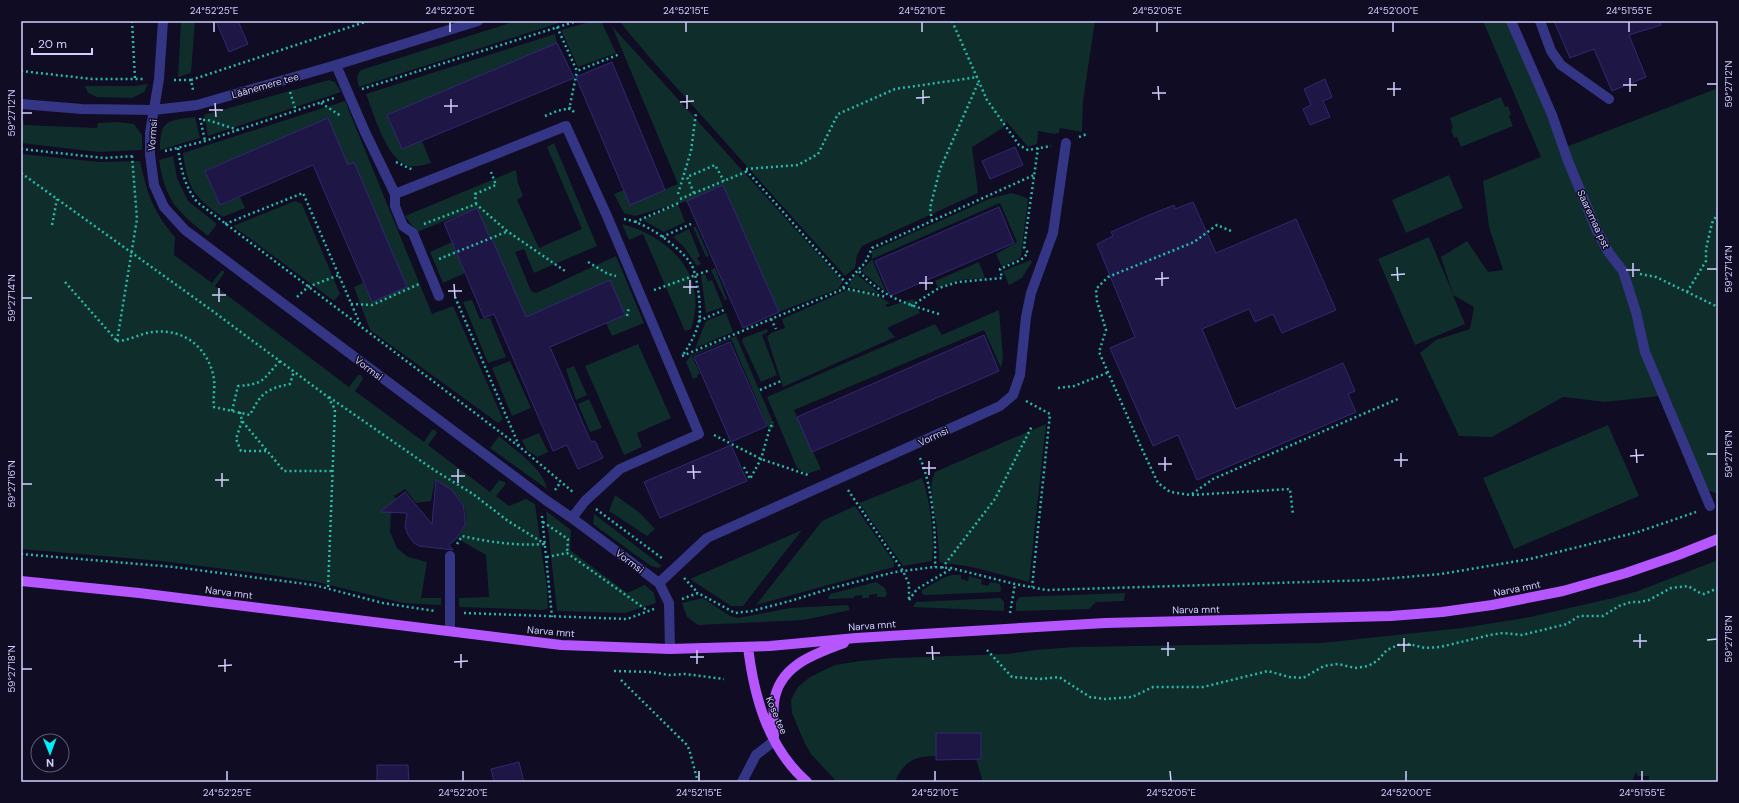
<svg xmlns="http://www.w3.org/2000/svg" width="1739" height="803" font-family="'DM Sans',sans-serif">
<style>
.green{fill:#0f2d2b}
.building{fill:#1e1745;stroke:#322873}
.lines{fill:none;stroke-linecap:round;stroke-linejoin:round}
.path{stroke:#27bba9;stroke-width:2.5;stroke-dasharray:2 3;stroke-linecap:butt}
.minor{stroke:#343685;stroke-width:10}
.major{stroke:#b556ff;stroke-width:10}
.ticks{fill:none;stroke:#d1cfff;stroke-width:1.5}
.labels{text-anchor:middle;stroke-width:3;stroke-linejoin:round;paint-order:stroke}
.street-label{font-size:10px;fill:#d1cfff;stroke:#0f0c23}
.neatline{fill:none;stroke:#d1cfff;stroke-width:1.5}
.ticks-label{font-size:10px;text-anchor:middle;fill:#d1cfff}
</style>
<rect width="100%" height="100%" fill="#0f0c23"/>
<path class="green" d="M181,21H195L191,73L178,77Z
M516,21H565L359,87C357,80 356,75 361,70Z
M593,21H601L616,53L578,67L561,30Z
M619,21H1095L1083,101L1082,132L1060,128L1059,133L1054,134L1038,131L1037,144L1028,147L1006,121L1003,128L972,147L978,193L862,246L857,255L855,268L845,276L650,58Z
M1483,21H1507L1561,149L1718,88V494L1707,490L1669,395L1605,402L1563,397L1492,437L1459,436L1420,353L1436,340L1470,329L1474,307L1453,295L1465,324L1415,345L1378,259L1429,237L1453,294L1441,257L1467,241L1488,272L1503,270L1489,227L1483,181L1541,157Z
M612,26L843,282L838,289L779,312L723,185L687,201L635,216L624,213L614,194L624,190L630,204L678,184Z
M555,34L557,43L387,115L402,149L422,141L431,163C423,165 414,168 406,165C385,156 374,114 366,94Z
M329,80L335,82L341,92L208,136L204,115Z
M148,84L144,92L132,98L97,97L88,93L85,86H134Z
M1501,97L1505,107L1508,106L1511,115L1509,116L1513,126L1461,147L1457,137L1454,138L1451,129L1453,128L1450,118Z
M345,101L432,314L453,306L503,419L498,423L370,330L354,287L363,283L372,302L407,287L354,163L348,165L328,118L205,171L220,205L240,197L245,208L223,217C194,198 187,187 183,153Z
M195,117L200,138L160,150C160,119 167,121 195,117Z
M21,119H23L24,125L97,128L98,123L118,122L134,124L142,135V150L98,152L21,143Z
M554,143L597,246L534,273L524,249L515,252L531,291L536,293L616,256L644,323L612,336L606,323L625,315L610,280L516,321L520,303L492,239L457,254L465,273L443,283L430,252L485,227L477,208L417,232L405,216L516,170L518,183L523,196L517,200L539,248L582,229L547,147Z
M21,154L100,162L140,161C147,193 153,212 175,237L174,255L212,283L221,271H224V273L215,286L349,387L358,375H361L363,379L355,391L424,442L432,430H435L437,433L428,445L490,492L499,480L505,482V485L496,496L509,506L526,499L535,504L547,589L548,608L544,610L459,607V598L489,597L486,555L458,539C460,534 465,527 466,522C469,502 450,488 435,480L431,501L416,503L405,489L394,496L400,503L391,512L390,532L397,548L408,557L427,562L421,598H441V605L403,603L317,582L257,573L161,561L21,549Z
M173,156L177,178L188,201L217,224L208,236C176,210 166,202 159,160Z
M1449,175L1463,208L1406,233L1392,200Z
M1011,193L1022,196L1028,199L1021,256L1018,259L1002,267L996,254L1017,242L1000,203L872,259L886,292L861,271L872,259V251L989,199Z
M295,201L302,204L340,294L334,301L233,226Z
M678,204L685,222L664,232L643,220Z
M622,224C671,237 709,276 691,329L685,331L643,234L629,240Z
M693,227H696L709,256L706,257Z
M689,229L700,256L697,258L701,264L697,266L684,247L673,237Z
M1031,260L1032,262L1022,278L1009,285L1003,271Z
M979,262L985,278L959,280L938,288L935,281Z
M715,268L727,299L725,300L711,270Z
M705,274L708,281L712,280L723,307L706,313L701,275Z
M857,274L880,294L848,287L852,279Z
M847,290C860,289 879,295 890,303L885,305L887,307L913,299L920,313L887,328L895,337L783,387L767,337L771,333L785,328L782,319Z
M472,300L480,319L490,318L506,357L488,363L463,302Z
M999,310L1003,357L1001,368L984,330L794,410L821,469L807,474L797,468L767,397L935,324L942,335Z
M726,313L733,332L695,348L706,321Z
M767,329L768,332L762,335L777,375L761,382L742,341L743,338Z
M736,336L775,427L769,429L731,339L692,356L700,374L697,375L698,377L693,379L686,362L691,355Z
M638,344L671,418L637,433L642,447L624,455L585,366Z
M510,361L531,408L512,416L492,368Z
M574,366L587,395L576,400L566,369Z
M589,399L602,428L590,432L578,404Z
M1046,424L1029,582L972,567L939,562C939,552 938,541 937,531C936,513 926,490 935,472Z
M1608,425L1639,496L1514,549L1483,478Z
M539,433L548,452L537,457L527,450L522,440Z
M499,436C515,450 543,468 547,489L490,448Z
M922,478C930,497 935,540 932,561L903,566L859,503Z
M615,495L640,513L655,529L647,536L609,511Z
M855,506L894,562V567L756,605L822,521Z
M546,511L571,530L570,550L627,593L645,585L654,593L656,603L625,613L557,611Z
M594,514L662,566L658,568L651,566L593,524Z
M802,530L743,606H731L690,579Z
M1718,560V782H1649V776H1638L1636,772L1632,782H983L976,759H981L980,733H936V756C914,756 904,761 895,782H837L811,754L805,744L792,713L791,700L794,694L798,687L810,677L835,665L860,661L893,658L1008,654L1035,650L1075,647L1321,643L1462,628L1530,617L1613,598L1638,591Z
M952,575H961V579L968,581L969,576L982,580L981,584L988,586L990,582L1000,584L1001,590L1000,592L926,595L922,594V590L943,578Z
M876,582L885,588L887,594L885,597H877V594L869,595V598H862V595L854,596V598L830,599L828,598L830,594Z
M1125,593L1124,601L1096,602L1089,609L1016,611V602L1019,597Z
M703,598L730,616L738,618L790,608L848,605L850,610L804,620L698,625L687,617L682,603Z
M1000,598L1004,602V611L913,607L916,602Z"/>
<path class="building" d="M216,21H238L248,44L229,52Z
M1554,21H1660L1661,25L1629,35L1646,77L1612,91L1594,49L1570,58Z
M557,43L574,78L402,149L387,115Z
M612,62L665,190L630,205L576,77Z
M1325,79L1332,97L1323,101L1330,117L1310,125L1303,109L1311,105L1304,89Z
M328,118L348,165L354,162L407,287L372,302L313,165L220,205L205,171Z
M1015,147L1023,165L990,179L982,161Z
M723,185L779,312L743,328L687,201Z
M1193,202L1216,253L1296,219L1336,310L1282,333L1273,314L1255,322L1249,309L1202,329L1236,409L1343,363L1355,391L1348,394L1356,412L1197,480L1178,435L1153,446L1110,348L1135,337L1097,244L1113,236L1111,232L1147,216L1174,205L1175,209Z
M999,207L1014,243L890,296L875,261Z
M477,208L491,240L492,239L526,317L610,280L625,315L550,347L591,442L595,441L603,458L578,469L567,445L553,451L494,314L484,318L444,223Z
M984,335L999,371L812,452L797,417Z
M730,342L767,426L731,442L694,357Z
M731,445L747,481L660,518L644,482Z
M436,480L452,490L463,505L465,515V525L456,539L449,545L453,550L419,546L414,543L408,535L405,527L407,513L380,512L405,492L432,524Z
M936,733H981V759L936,760Z
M519,762L524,782H494L491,769Z
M377,765H408L409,782H377Z"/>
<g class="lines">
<path class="path" d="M132,21L135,79
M952,21L987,100L1019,145L1028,150L1051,146
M557,27L577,71L620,54
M21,71L92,79H145
M174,80H191L193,90
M191,80L368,21
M362,89L577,21
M290,92L296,111
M321,103L341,116
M569,110L577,71
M545,116L557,111L570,108L575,113
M200,118L205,141
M203,120H208L238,130
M1079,137L1087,134
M178,148C181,169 184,185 197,202L521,448L573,492
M21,149L104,158L135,156
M165,151L205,141L334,98
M396,162L413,170
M746,169L798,165L818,154L838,114L895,89L978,77
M746,170L846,283
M21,173L214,312L328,397L335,409L328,589
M694,193L687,177L715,165L724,181
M678,194L691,151L696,113
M680,199L748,171
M476,204L475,194L496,185L491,172
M624,219C637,221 649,228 660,235C671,243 684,253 691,264C697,273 702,310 699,321C696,334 690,344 683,355
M932,221L930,208L940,169L979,81
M635,222L681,202
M225,224L303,193L361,326
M424,224L476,204L507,231L565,271
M52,225L57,199
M1231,231L1217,225L1194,242L1108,277L1096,289L1097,301L1106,330L1099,352L1141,447L1158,483L1170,492L1191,495L1290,489L1293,515
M662,237L691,224
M439,259L506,232
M588,262L608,274L616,276
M1640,274L1656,277L1718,307
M65,282L117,341
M843,288L887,297
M654,290L710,270
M1687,292L1706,261V249L1712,223L1718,213
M297,297L308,287L339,275
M455,297L520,448
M351,304L372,305L419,284
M911,306L939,288L958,282L1002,278L1000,269L1021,260L1028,253L1024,247L1038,148
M939,314C907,304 881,297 858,270L865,263L872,248L1034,175
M627,316L629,307
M771,319L776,329
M699,321L726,309
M117,341C129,341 141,333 153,332C185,328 209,349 214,379C215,388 213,398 214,407L250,415C261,393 266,389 290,384L294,371
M117,341L137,219L132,156
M682,356L841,290L858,270
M1058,388L1074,386L1107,373
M760,390L781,381
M329,397L434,470L473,494L508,521L545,544
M1026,401L1050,414L1032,587
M232,411L238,386C265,384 262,380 280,361
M240,412L242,421L284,471H333
M242,421L236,439L241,451H266
M714,435L761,459L808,475
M920,458C933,487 936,536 935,567
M744,467L750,479L761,459L769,431L773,422
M555,490L560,483
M848,490L903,571L909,584V600
M1192,494L1213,479L1400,398
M596,509L663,559
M542,516L552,617
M543,522L568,539L567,553
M457,544L462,536C489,542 516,546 545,544
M21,554L174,567L314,585L383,603L435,611
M547,557L567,553L648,611
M942,568L995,499L1032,426
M684,578L698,593
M682,599L698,593L735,613L752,611L790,601L832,588L895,572L934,567L951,568L1015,584L1046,590L1371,580L1441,574L1530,559L1638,532L1696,512
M909,600L917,589L951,569
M464,613L627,619L654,609
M1010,613L1015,584
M987,650L1012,677L1039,679L1059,677L1090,697L1105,699L1132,697L1153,687H1203L1268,671L1289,677L1303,678L1324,666L1338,664L1355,668L1368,666L1377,661L1387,650L1398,645L1409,644L1425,648L1440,647L1490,635L1503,633L1522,635L1567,624L1579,616H1603L1619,606L1631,602H1640L1649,600L1671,588L1688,586L1700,593L1704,594L1718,588
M614,671L651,672L669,675L685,674L724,679
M621,680L686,744L689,749L698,782"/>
<path class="minor" d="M163,21L159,79L150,133V155L154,185L164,207L185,230L547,501L572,518L659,583L669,603L670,649
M1511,21L1552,115L1568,161L1597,231L1609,253L1623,271L1636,312L1645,352L1710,506
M1540,21L1551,51L1561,65L1609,99
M336,65L365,132L395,194L566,126L607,216L699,434L620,469L585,501L572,518
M21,104L82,109L154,110L197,105L336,65L478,21
M395,194V206L403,226L413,233L439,296
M450,556V631
M659,583L707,538L1000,406L1013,395L1020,375L1026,317L1031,293L1053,233L1066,143
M742,782L756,755L774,741"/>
<path class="major" d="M21,581L139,593L561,645L670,649L770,646L856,638L1105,623L1391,616L1442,612L1492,605L1563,591L1626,573L1678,555L1718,539
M748,647C754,697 768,748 807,782
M774,737C774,726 773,714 774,703C778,666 814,654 844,643"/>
</g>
<path class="ticks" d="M214,22V32M450,22V32M686,22V32M922,22V32M1157,22V32M1393,22V32M1629,22V32M1630,78V92M1394,82V96M1707,84H1717M1623,85H1637M1158,86L1159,100M1387,89H1401M923,90V104M1152,93H1166M687,95V109M916,98L930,97M451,99V113M680,102L694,101M215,103L216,117M444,106H458M209,110H223M22,113H32M1633,263V277M1397,267L1398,281M1707,269H1717M1626,270H1640M1162,272V286M1391,275L1405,274M926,276V290M1155,279L1169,278M690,280V294M919,283H933M454,284L455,298M683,287H697M219,288V302M448,291H462M212,295H226M22,298H32M1636,449L1637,463M1401,453V467M1707,454H1717M1630,456L1644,455M1165,457V471M1394,460H1408M929,461V475M1158,464H1172M693,465L694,479M922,468H936M458,469V483M687,472H701M222,473V487M451,476H465M215,480H229M22,484H32M1640,634V648M1404,638V652M1707,640L1717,639M1633,641H1647M1168,642V656M1397,645H1411M932,646L933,660M1161,649H1175M697,650V664M926,653H940M461,654V668M690,657H704M225,659V672M454,662L468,661M218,666L232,665M22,669H32M227,771V781M463,771V781M699,771V781M935,771V781M1170,771L1171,781M1406,771V781M1642,771V781"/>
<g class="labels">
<g class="street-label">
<text transform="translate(265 85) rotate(-16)" y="4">Läänemere tee</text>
<text transform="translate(152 135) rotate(-86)" y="4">Vormsi</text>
<text transform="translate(1594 219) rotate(65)" y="4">Saaremaa pst</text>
<text transform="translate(369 368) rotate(37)" y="4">Vormsi</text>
<text transform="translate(933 436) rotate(-25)" y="4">Vormsi</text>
<text transform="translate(630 561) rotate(37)" y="4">Vormsi</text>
<text transform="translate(1517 588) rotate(-11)" y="4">Narva mnt</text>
<text transform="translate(229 592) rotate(7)" y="4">Narva mnt</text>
<text transform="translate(1196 609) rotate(-1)" y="4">Narva mnt</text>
<text transform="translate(872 625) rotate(-4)" y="4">Narva mnt</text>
<text transform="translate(551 631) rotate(5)" y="4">Narva mnt</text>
<text transform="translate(777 715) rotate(67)" y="4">Kose tee</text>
</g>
</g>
<rect width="1739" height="803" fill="none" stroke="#0f0c23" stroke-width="44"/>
<g transform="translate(50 753) rotate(179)"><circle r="19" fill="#0f0c23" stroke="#5d5a7b"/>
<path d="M0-3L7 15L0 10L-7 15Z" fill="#00f0fa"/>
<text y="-6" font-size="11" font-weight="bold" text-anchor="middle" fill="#d1cfff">N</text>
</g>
<path d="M32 48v6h60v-6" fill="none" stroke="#d1cfff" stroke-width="2"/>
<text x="38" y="48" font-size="12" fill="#d1cfff" stroke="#0f0c23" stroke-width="3" paint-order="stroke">20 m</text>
<rect x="22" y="22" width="1695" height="759" class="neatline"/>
<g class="ticks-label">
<text x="214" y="14">24°52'25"E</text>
<text x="450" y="14">24°52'20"E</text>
<text x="686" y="14">24°52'15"E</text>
<text x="922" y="14">24°52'10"E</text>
<text x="1157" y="14">24°52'05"E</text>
<text x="1393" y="14">24°52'00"E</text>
<text x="1629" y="14">24°51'55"E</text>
<text transform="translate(1728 84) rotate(-90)" y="4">59°27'12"N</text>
<text transform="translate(11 113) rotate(-90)" y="4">59°27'12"N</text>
<text transform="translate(1728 269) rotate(-90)" y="4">59°27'14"N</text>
<text transform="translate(11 298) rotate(-90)" y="4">59°27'14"N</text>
<text transform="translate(1728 454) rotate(-90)" y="4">59°27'16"N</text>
<text transform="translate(11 484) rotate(-90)" y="4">59°27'16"N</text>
<text transform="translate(1728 639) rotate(-90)" y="4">59°27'18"N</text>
<text transform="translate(11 669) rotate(-90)" y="4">59°27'18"N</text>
<text x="227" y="796">24°52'25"E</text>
<text x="463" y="796">24°52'20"E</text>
<text x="699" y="796">24°52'15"E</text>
<text x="935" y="796">24°52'10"E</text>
<text x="1171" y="796">24°52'05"E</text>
<text x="1406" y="796">24°52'00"E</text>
<text x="1642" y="796">24°51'55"E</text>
</g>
</svg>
